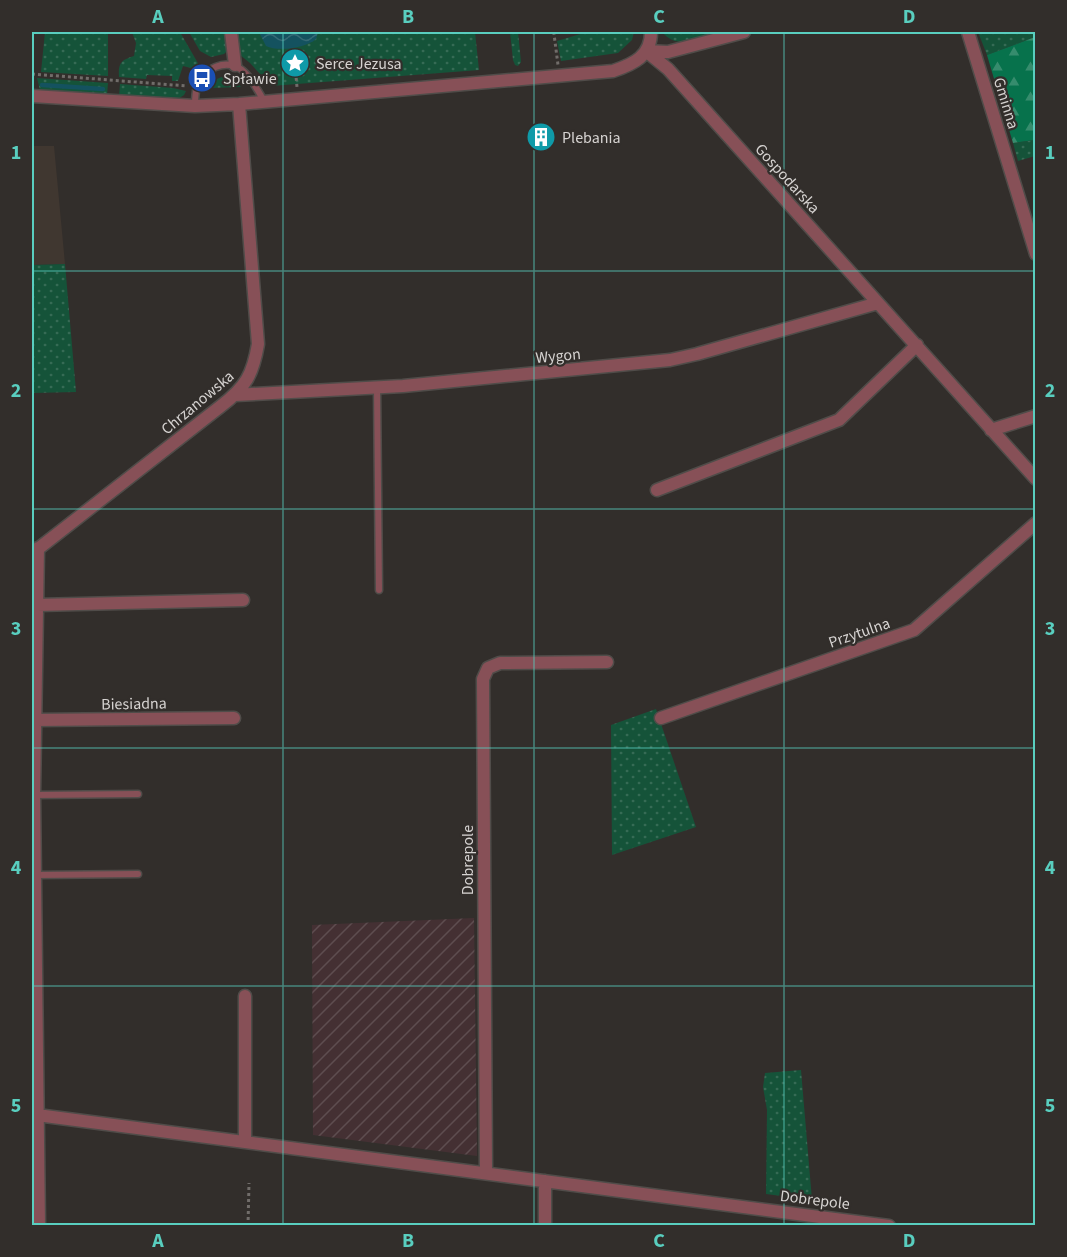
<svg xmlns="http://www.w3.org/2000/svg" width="1067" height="1257" font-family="'Source Sans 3',sans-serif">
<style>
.built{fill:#403730}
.industrial{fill:url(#industrial-furrows)}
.grass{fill:url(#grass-dots)}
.forest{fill:url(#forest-firs)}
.water{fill:url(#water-waves)}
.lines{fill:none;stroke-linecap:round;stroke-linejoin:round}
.stream{stroke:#14525f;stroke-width:4.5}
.lane-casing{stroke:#504c49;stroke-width:9}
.street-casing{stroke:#504c49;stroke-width:15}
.path{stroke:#716d6a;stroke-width:3;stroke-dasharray:3 3;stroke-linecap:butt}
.lane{stroke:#875057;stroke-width:6}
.street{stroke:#875057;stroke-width:12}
.grid{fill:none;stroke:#59cebf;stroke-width:1.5;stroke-opacity:0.55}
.labels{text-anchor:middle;stroke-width:4.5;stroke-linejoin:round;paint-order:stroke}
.poi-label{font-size:16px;fill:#d6d3d1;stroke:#322e2b;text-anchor:start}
.street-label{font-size:16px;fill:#d6d3d1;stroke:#322e2b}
.neatline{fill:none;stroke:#59cebf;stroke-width:2}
.grid-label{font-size:20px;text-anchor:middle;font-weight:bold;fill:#59cebf}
</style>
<defs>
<pattern id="industrial-furrows" width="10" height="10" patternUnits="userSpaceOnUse" patternTransform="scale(1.5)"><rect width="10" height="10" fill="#443033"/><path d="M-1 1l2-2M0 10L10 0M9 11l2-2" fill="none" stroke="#5e4d50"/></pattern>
<pattern id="grass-dots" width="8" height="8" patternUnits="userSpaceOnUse" patternTransform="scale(1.5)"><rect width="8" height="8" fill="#155339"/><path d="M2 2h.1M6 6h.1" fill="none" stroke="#366b55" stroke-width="1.8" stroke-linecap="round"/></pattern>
<pattern id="forest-firs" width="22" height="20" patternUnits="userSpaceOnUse" patternTransform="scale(1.5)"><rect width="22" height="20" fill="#07724c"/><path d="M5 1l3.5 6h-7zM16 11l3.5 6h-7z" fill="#368c6d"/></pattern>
<pattern id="water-waves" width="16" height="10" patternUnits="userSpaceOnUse" patternTransform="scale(1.5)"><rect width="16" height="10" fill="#14525f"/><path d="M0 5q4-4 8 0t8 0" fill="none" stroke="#356a75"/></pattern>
</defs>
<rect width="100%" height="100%" fill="#322e2b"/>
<path class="built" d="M32,146H54L65,264L32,265Z"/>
<path class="industrial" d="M474,918L477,1156L313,1135L312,925Z"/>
<path class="grass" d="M45,32H108V76L41,72Z
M132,32H180L199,65L195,69L183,66L178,81H172V76L147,75L146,79L119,77C118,63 121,60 134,56L136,43Z
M189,32H226L227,51L224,54L211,57L200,51Z
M236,32H475L479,70L271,86L250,63L240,55Z
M510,32H518L521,62L518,66L515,65L513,60Z
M587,32H634L632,40L618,53L561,61L557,41Z
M662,32H725C703,37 679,52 662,32Z
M978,32H1035V37L987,55Z
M224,76L234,79L241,87L210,88L217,79Z
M37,78L108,83L107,95L40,90Z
M120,84L173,88L186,91L184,95L178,99L119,96Z
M1035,140V156L1018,161L1013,143Z
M65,264L76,392L32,393V265Z
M656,709L696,827L612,855L611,725Z
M801,1070L812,1200L766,1194L767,1110L763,1087L765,1073Z"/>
<path class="forest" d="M1035,37V140L1013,143L987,55Z"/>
<path class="water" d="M259,32H318L316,39C306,48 278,52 266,46Z"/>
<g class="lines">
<path class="stream" d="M42,85L103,89"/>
<g class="lane-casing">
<path id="lane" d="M195,106C195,100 195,93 197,87C203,68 226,58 242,70C252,78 258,91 264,101
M377,388L379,590
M34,795L138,794
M35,875L138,874"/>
</g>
<g class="street-casing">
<path id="street" d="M231,32L235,65
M968,32L1036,254
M646,51L668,69L1036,479
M646,51L668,52L744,32
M32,96L195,106L239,104L613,71C634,64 651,56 651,32
M235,395L403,386L670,360L697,354L878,303
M991,430L1036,416
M657,490L839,420L917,345
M38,548L34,795L39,1226
M34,552L221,406C246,387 253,374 258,344L239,104
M37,605L243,600
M661,718L914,630L1036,523
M35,720L234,718
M37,1115L889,1226
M245,1142V996
M486,1173L483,679L488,668L500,663L607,662
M545,1226V1181"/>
</g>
<path class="path" d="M555,32L554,34L558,65
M295,66L297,87
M32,74L187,86
M248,1226L249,1183"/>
<use href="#lane" class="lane"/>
<use href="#street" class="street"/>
</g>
<path class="grid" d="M283,32V1226M534,32V1226M784,32V1226M32,271H1036M32,509H1036M32,748H1036M32,986H1036"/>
<defs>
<g id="sight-disc" transform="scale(1.5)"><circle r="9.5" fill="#0f9aa8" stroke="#322e2b"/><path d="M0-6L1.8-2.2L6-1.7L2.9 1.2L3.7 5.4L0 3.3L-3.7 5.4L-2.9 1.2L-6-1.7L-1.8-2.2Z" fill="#fff"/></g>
<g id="bus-disc" transform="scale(1.5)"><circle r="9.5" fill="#1a4fb4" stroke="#322e2b"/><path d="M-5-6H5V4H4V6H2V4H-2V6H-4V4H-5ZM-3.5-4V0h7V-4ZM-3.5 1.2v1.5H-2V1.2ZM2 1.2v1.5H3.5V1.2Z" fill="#fff"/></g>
<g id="building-disc" transform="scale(1.5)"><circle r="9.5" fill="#0f9aa8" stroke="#322e2b"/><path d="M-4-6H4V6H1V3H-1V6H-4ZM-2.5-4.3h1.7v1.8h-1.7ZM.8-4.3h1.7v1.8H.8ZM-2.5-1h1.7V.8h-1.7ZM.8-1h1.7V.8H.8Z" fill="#fff"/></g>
</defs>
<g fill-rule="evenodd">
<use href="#sight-disc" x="295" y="63"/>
<use href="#bus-disc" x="202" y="78"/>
<use href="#building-disc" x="541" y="137"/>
</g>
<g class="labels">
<g class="poi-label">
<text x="316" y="69">Serce Jezusa</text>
<text x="223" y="84">Spławie</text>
<text x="562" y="143">Plebania</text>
</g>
<g class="street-label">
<text transform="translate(1007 103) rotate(73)" y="6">Gminna</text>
<text transform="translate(788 178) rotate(48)" y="6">Gospodarska</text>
<text transform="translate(558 355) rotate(-5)" y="6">Wygon</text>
<text transform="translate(197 402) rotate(-40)" y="6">Chrzanowska</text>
<text transform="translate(859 632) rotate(-19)" y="6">Przytulna</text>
<text transform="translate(134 703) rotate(-1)" y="6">Biesiadna</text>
<text transform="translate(467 860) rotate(-90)" y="6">Dobrepole</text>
<text transform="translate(815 1199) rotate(7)" y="6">Dobrepole</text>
</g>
</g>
<rect width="1067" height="1257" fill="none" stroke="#322e2b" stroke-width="66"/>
<rect x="33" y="33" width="1001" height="1191" class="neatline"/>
<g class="grid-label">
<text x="158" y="23">A</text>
<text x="408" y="23">B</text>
<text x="659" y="23">C</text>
<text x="909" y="23">D</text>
<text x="16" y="159">1</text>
<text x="1050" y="159">1</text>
<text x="16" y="397">2</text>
<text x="1050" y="397">2</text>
<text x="16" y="635">3</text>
<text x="1050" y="635">3</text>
<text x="16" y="874">4</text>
<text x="1050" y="874">4</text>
<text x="16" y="1112">5</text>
<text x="1050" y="1112">5</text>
<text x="158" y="1247">A</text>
<text x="408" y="1247">B</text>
<text x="659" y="1247">C</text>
<text x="909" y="1247">D</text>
</g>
</svg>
